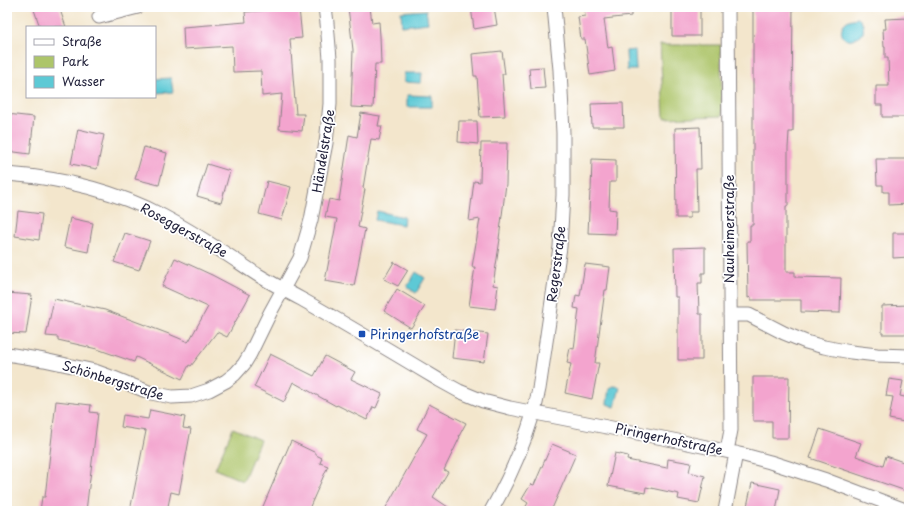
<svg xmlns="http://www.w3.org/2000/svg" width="916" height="518" font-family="'Playpen Sans',sans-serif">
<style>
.green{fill:#adc56a;stroke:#687452}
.water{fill:#5dc9d5;stroke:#407688}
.building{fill:#f3a4ce}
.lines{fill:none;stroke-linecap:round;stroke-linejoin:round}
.minor-casing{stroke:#8a8484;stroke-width:15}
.minor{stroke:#fff;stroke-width:13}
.transit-dot{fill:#1a4fb4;stroke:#fff;stroke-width:1.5}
.labels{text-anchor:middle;stroke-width:3.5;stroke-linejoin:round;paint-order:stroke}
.street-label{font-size:13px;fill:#22223b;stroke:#fff}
.transit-label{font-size:13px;fill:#164399;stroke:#fff;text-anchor:start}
</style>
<rect width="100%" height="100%" fill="#fff"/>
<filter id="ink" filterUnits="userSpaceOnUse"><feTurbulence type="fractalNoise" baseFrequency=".025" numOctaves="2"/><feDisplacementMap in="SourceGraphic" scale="8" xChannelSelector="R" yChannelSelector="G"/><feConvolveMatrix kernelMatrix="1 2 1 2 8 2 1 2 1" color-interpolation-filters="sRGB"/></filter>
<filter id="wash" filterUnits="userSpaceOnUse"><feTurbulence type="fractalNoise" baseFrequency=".012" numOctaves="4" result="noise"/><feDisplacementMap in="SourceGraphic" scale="16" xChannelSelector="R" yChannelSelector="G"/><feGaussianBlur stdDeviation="0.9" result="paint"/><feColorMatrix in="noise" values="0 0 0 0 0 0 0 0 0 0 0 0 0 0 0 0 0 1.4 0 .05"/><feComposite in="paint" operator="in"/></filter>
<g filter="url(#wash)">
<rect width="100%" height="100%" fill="#f3e6cc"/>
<path class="green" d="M660,45H721L722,116L664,118Z
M233,428L260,440L243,481L215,469Z"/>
<path class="water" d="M426,10L428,23L402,26L401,12Z
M858,18C863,22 864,27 863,33C860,35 856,39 852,40C841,42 838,28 846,22C849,19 854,19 858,18Z
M635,50L636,70H627L626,51Z
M404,73H422L421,83L404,82Z
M171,78L173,92L155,93V79Z
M407,95L432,96V107H407Z
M377,211L404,217L403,225L375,220Z
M416,272L425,278L416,293L407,287Z
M613,386L620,387L615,407L607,404L609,388Z"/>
<g id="blocks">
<path class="building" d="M33,7H59L66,27H40Z
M348,7H370L372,23L379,22L380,36L381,64H375L373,108L351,107L353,50Z
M471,7H494L497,25L474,29Z
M584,7H631V16L604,19L608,48L612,47L615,71L590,75L585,39H581L578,17L585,16Z
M672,7H700V36H672Z
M753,7H793L792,104H793V132H789L788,148V206H786V272H795V277L841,278L840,313L801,312V300H751V297L748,298L747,241H750V225H753Z
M299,8L302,38L290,39L296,114H304L302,131L279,129L282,94L262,96L261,71L233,72L232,46L184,49L183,27L246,22L245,12Z
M909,18V117H882V105H876V86H889L888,58H885V47H884L883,29H886L885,19Z
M502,51L505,74H502L505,116L480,117L477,76H474L472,54Z
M543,67L545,88L531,89L529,68Z
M623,103L624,127H592L591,104Z
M361,113L380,116L378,126H382L379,140L371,139L363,188L365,189L358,227L365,229L354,286L325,281L337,219L325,217L329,199L339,201L349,135L357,137Z
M7,114L34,117L30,154L7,151Z
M459,121H477L478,144L458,142Z
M700,127L701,169H696L697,212H690V218H676L675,128Z
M78,129L104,135L97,169L71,164Z
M481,143H507L506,184L499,239H500L493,285L498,286L495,309L469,306L475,267H472L480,219L469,221L474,181L480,182Z
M144,147L167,153L159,185L135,179Z
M592,159L616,160V182H610L609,209L616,210L615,234L588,233L590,191H591Z
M876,159H909V204L889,205V192H883V185H877Z
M207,164L230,171L221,203L197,196Z
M267,181L291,187L282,220L259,214Z
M18,211L42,214L39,240L15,236Z
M70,218L93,223L88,252L64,247Z
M125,233L150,241L139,270L114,262Z
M893,233H909V257L893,258Z
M705,247V273H702V283H698L699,314H702V360H678V297H675L674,248Z
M175,258L212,275L250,295L227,337L217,332L191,366L189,365L182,379L136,357L134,362L97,349L58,340V337L46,336L54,299L105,310L169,334L188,342L189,341L208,307L162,286Z
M394,262L408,270L398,286L384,279Z
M585,264L610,267L607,290H605L595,363H599L592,399L565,393L571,364L567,363L570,348L574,349L579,309L574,308L576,295L580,296Z
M397,289L425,306L411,328L384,311Z
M7,293L32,295L26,334L7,333Z
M909,305V334H882V306Z
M455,330L488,334L484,362L452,358Z
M270,354L314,376L325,356L355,372L351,379L382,394L376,408L373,407L367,420L337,405L336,406L293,382L284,402L254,387Z
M753,377H789L788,438H772V421H753Z
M889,379L903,381L900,396L909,398V423L889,419L893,397L886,396Z
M56,401L91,405L90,412L98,413L86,511H40L42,497H45Z
M429,404L466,423L459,436L460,437L444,470L448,472L433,497L454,511H384L427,434L417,429Z
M150,410L185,417L183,428L191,429L179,494L171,492L167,511H130L146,431L121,427L123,415L148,419Z
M820,429L861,443L856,456L883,466L886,456L909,464V492L810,458Z
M291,441L316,453V455L322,458L320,463L328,466L308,511H261Z
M552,444L576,454L551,511H523L528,503L522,499L531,484L534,485Z
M615,453L628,456L627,460L667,468L668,459L691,463L689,472L705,476L699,503L678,499L679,494L646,487L645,493L608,486Z
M752,483L780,489L776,511H746Z"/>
</g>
</g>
<g filter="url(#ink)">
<use href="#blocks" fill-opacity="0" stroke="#8a8484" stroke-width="1"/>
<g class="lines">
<g class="minor-casing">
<path id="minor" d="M99,17L138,7
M7,174C61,178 116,191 163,216C182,226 200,237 218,249C232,257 245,267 258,275C273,284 288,292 303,300C349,326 394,353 439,380L459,391L483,401L510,408L683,442L744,455L770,462L826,480L908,511
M730,315H749L784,333L806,342L824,347L851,352L877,355L909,356
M7,354L44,360L95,371L114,378L151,393L172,397L191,396L209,390L226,381L235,374L244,364L250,354L270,313L300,258L311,220L326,143L330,104V59L327,23L325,7
M727,451L731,430L728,7
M491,511C508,481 523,447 533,414C536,406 537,397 539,389L560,247L563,195V133L560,70L554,7
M725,511L736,453"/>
</g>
<use href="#minor" class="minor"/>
</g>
</g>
<rect class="transit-dot" x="358" y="330" width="8" height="8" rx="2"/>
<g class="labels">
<g class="street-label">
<text transform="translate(323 151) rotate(-81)" y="5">Händelstraße</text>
<text transform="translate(729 229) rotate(-90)" y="5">Nauheimerstraße</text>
<text transform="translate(184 230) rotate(29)" y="5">Roseggerstraße</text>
<text transform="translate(556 264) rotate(-83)" y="5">Regerstraße</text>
<text transform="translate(113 380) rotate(17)" y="5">Schönbergstraße</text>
<text transform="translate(669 439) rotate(12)" y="5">Piringerhofstraße</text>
</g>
<g class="transit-label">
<text x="370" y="339">Piringerhofstraße</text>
</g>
</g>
<rect width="916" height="518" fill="none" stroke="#fff" stroke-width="24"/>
<rect x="26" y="26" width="130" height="72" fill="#ffffff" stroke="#a7a7b1"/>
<rect x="34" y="39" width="20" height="6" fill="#ffffff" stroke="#a7a7b1"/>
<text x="62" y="46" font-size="12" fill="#22223b">Straße</text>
<rect x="34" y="56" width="20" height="12" fill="#adc56a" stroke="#a7a7b1"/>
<text x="62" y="66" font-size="12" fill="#22223b">Park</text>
<rect x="34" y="76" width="20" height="12" fill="#5dc9d5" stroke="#a7a7b1"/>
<text x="62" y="86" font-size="12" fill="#22223b">Wasser</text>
</svg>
